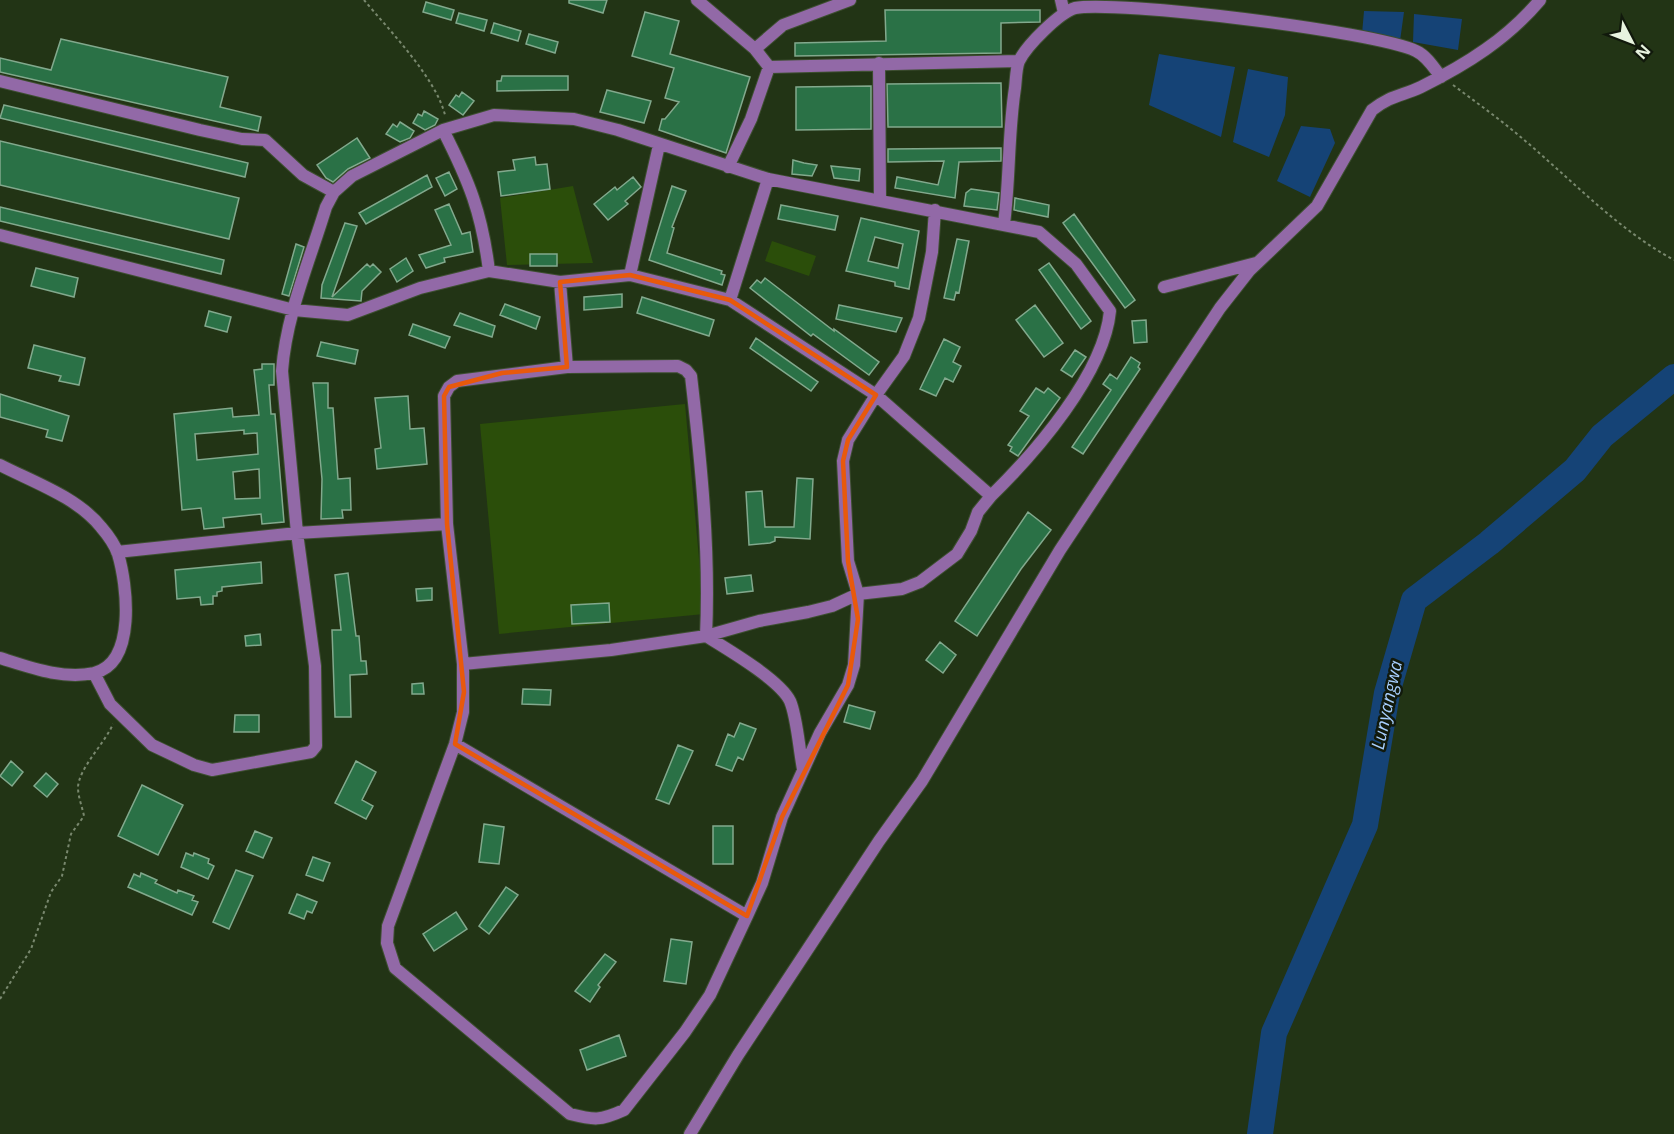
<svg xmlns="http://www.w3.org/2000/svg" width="1674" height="1134" font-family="'Open Sans',sans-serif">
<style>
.green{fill:#2b4e0a}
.water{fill:#154376}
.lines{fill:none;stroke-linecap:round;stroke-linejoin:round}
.river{stroke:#154376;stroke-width:26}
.building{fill:#2a7146;stroke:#82a98d;stroke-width:1.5;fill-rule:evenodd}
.minor-casing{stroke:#3e4f31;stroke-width:14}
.path{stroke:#79886e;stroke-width:2;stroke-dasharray:3 3;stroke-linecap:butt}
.minor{stroke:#9269a7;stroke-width:12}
.marked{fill:none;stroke:#e8590c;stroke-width:4.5;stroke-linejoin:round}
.labels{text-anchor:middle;stroke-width:5;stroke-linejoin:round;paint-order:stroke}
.water-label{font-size:18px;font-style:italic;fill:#a7cefd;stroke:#11190c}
</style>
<rect width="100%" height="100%" fill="#223415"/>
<path class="green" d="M573,186L593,263L507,265L500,198Z
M772,241L816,256L809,276L765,261Z
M685,404L704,614L499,634L480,424Z"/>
<path class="water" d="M1364,11L1404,12L1400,41L1362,34Z
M1414,14L1462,19L1458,50L1413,42Z
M1159,54L1235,67L1221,137L1149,105Z
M1248,69L1288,77L1285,115L1269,157L1233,142Z
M1301,126L1330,129L1335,143L1310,197L1277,181Z"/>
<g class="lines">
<path class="river" d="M1260,1134L1274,1033L1365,825L1387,693L1414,600L1489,543L1575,470L1602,436L1674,377"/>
</g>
<path class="building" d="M569,0H607L603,13L569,3Z
M426,2L454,10L451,20L423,12Z
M885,10H1040V22L1001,23V53L795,56V43L886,41Z
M645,12L679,21L670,54L750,77L726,153L659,130L662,119H665L679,102L665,98L674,68L632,56Z
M459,13L487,20L484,31L456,23Z
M494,23L521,31L518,41L491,33Z
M529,34L558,42L555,53L526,44Z
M61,39L228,77L220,107L261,117L258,131L0,72V58L51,70Z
M502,76H568V90L497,91V81H501Z
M1001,83L1002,127H888L887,84Z
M871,86V129L796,130V87Z
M607,90L651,101L644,123L600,112Z
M462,92L474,101L463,115L449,105L456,95L459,97Z
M4,105L248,163L245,177L0,118Z
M424,111L438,119L435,125L425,130L413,123L418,114L422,116Z
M400,122L414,131L410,138L400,142L386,134L393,124L397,127Z
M357,138L370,158L348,169L333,182L326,178L317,165Z
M0,141L239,198L229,239L0,185Z
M1001,148V161L959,162L955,198L895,188L897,177L938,185L944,161L888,162V149Z
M535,157L536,165L547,164L550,189L501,196L498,172L515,170L513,160Z
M793,160L804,163L817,165L812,176L792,174Z
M831,166L860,169L859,181L834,178Z
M449,172L457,189L445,196L436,178Z
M427,175L432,187L366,224L359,213Z
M633,177L641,187L625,201L628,204L608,220L594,204L615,187L617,190Z
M672,186L686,191L672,227L674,228L667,253L722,271L721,274L725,275L722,285L649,260Z
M971,189L999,193L997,210L964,206L966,193Z
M1015,198L1049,205L1048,217L1014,210Z
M449,204L462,234L470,232L473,252L444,258L445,262L426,268L419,255L451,245L435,210Z
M781,205L838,216L835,230L778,219Z
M0,207L224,260L221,274L0,221Z
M1074,214L1135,300L1125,308L1063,223Z
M861,218L919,231L909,289L895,286V282L846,271ZM875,237L903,244L898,268L868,261Z
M345,223L357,226L332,297L367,264L370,267L373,264L381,272L362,291L361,301L321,298L322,285Z
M957,239L969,241L959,293L956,292L954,300L944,298Z
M296,244L304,247L289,296L282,294Z
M530,254H557V266H530Z
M406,258L413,271L397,282L390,269Z
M1049,263L1091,321L1081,329L1039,270Z
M36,268L78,278L74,297L31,286Z
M765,278L834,331V329L879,362L869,375L813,334L811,336L750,288L757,280L761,283Z
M622,294V307L584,310V297Z
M642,297L714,320L709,336L637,313Z
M505,304L540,317L536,329L500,315Z
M839,305L902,318L896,332L836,319Z
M1035,305L1063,343L1044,357L1016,320Z
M209,311L231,317L227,332L205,326Z
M460,313L495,326L492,337L454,325Z
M1146,320L1147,342L1134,343L1132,321Z
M413,324L450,337L445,348L409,335Z
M756,338L818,382L811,391L750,348Z
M944,339L960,347L953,362L961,366L953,382L945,378L936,396L920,389Z
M321,342L358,350L355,364L317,356Z
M34,345L85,358L79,385L59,381L61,376L28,368Z
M1075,350L1086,357L1072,377L1061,370Z
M1131,357L1140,363L1138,367L1140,369L1083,454L1072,447L1111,390L1103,384L1110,374L1117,379Z
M262,364H274V385H269L271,414H275L284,522L262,524L261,514L223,518L224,527L204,529L201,508L182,510L174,414L232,408L233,417L259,415L254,370L262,369ZM244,430V434L257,433L258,454L197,460L195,434ZM259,469L260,498L235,499L233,472Z
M313,383H328V408H333L338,479L350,478L351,510H342L343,518L321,519L322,479Z
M1036,388L1044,393L1048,388L1060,398L1018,456L1010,451L1012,447L1008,445L1029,416L1020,411Z
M0,394L69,416L62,441L46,437L48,430L0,417Z
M408,396L410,429L424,428L427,464L377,469L375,449L381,448L375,398Z
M797,478L813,479L810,539L775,537V541L770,543L749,545L746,492L762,491L765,527H794Z
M1028,512L1051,530L1021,569L977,636L955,621Z
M261,562L262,583L222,587V591L217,592V596H213V604L201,605L200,597L177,599L175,570Z
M348,573L356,636H359L361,661H366L367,674L350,675L351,717H335L332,630H341L335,575Z
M751,575L753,591L727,594L725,578Z
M432,588V600L417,601L416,589Z
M609,603L610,622L572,624L571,605Z
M260,634L261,645L246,646L245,636Z
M940,642L956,655L943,673L926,660Z
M423,683L424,694H412V684Z
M523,689L551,690L550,705L522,704Z
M849,705L875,712L870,729L844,722Z
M235,715H259V732H234Z
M740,723L756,729L743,760L738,757L732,771L716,765L728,734L734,737Z
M678,745L693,751L669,804L656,799Z
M11,761L23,772L12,786L0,776Z
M356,761L376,772L362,800L373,806L366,819L335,803Z
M46,773L58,784L47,797L34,786Z
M142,785L183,805L158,855L118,836Z
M484,824L504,827L499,864L479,862Z
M713,826H733V864H713Z
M255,831L272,838L263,858L246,851Z
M186,853L193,856L194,853L209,859L208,863L214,866L208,879L181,867Z
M313,857L330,863L323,881L306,875Z
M236,870L253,876L229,929L213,922Z
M141,873L157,880L155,883L177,893L178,890L194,896L192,900L198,902L192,915L128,887L134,874L140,877Z
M506,887L518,895L489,934L479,926Z
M297,894L317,902L312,913L307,911L304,919L289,913Z
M456,912L467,929L434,951L423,934Z
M671,939L692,942L686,984L664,981Z
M605,954L616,962L598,985L600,987L590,1002L575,991Z
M619,1035L626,1056L587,1070L580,1050Z"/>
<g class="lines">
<g class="minor-casing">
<path id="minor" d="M697,0L755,49L769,67
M1061,0L1064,13
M755,49L783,25L850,0
M879,63L880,200
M0,81L200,130L242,139L265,140L303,175L334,192
M443,130C469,181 482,213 489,271
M728,167L751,119L769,67L1019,61
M1004,224C1010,178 1008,133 1015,88C1016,80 1016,68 1019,61C1027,45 1059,13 1075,8C1115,0 1373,31 1416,51C1427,56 1434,68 1441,77
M0,235L294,310L348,315L420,288L489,271L560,282L630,275L730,300L876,395L991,496C1035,453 1104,374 1110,311L1076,264L1039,232L768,179L618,130L574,119L494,115L443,130L352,176L334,192L326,207C310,260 286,315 282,371L297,533L315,666L316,746L311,752L212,770L194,765L152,745L110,704L94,673
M630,275L659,145
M1164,287L1256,263
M730,300L768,179
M567,367L678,366L686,370L691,376C701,462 710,549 706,636L759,621L808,612L832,606L858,594L902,589L920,582L957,554L971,531L978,512L991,496
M0,465C33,482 77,497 101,527C107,534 115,545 118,554C127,584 137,663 94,673C63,680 29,667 0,658
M447,524L444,396L449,387L457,381L567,367L560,282
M117,552L297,533L447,524L463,664V712L455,744L388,926L387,943L395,968L570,1114C594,1120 600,1121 624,1110L685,1032L710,995L747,916L455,744
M463,664L611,650L706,636C727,649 780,680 790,701C797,717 799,749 803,769
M747,916L762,883L782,817L820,733L848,685L854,665L858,594L848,561L843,461L848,440L876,395L904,356L919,318L932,252L935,210
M690,1134L738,1055L879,841L922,781L1060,550L1179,370L1220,308L1249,271L1317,206L1372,110C1391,95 1402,96 1421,87C1467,64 1507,39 1540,0"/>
</g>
<path class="path" d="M364,0C389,30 436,78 445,115
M1453,85C1477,103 1501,120 1523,139C1572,180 1617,229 1674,260
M0,999L31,949L51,892L62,876L71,834L84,816C82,806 78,797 78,787C79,768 105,743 113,724"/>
<use href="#minor" class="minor"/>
</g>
<path class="marked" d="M630,275L730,300L876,395L848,440L843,461L848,561L858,619L848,685L782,817L747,916L455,744L464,692L447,524L444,396L449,387L502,373L567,367L560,282Z"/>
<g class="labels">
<g class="water-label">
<text transform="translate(1387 705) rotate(-78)" y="6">Lunyangwa</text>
</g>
</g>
<g transform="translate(1632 42) rotate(132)" stroke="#11190c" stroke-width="4.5" paint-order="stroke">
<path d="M0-4.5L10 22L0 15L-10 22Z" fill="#e7f3df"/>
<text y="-9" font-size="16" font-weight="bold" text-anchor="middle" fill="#e7f3df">N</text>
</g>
</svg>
